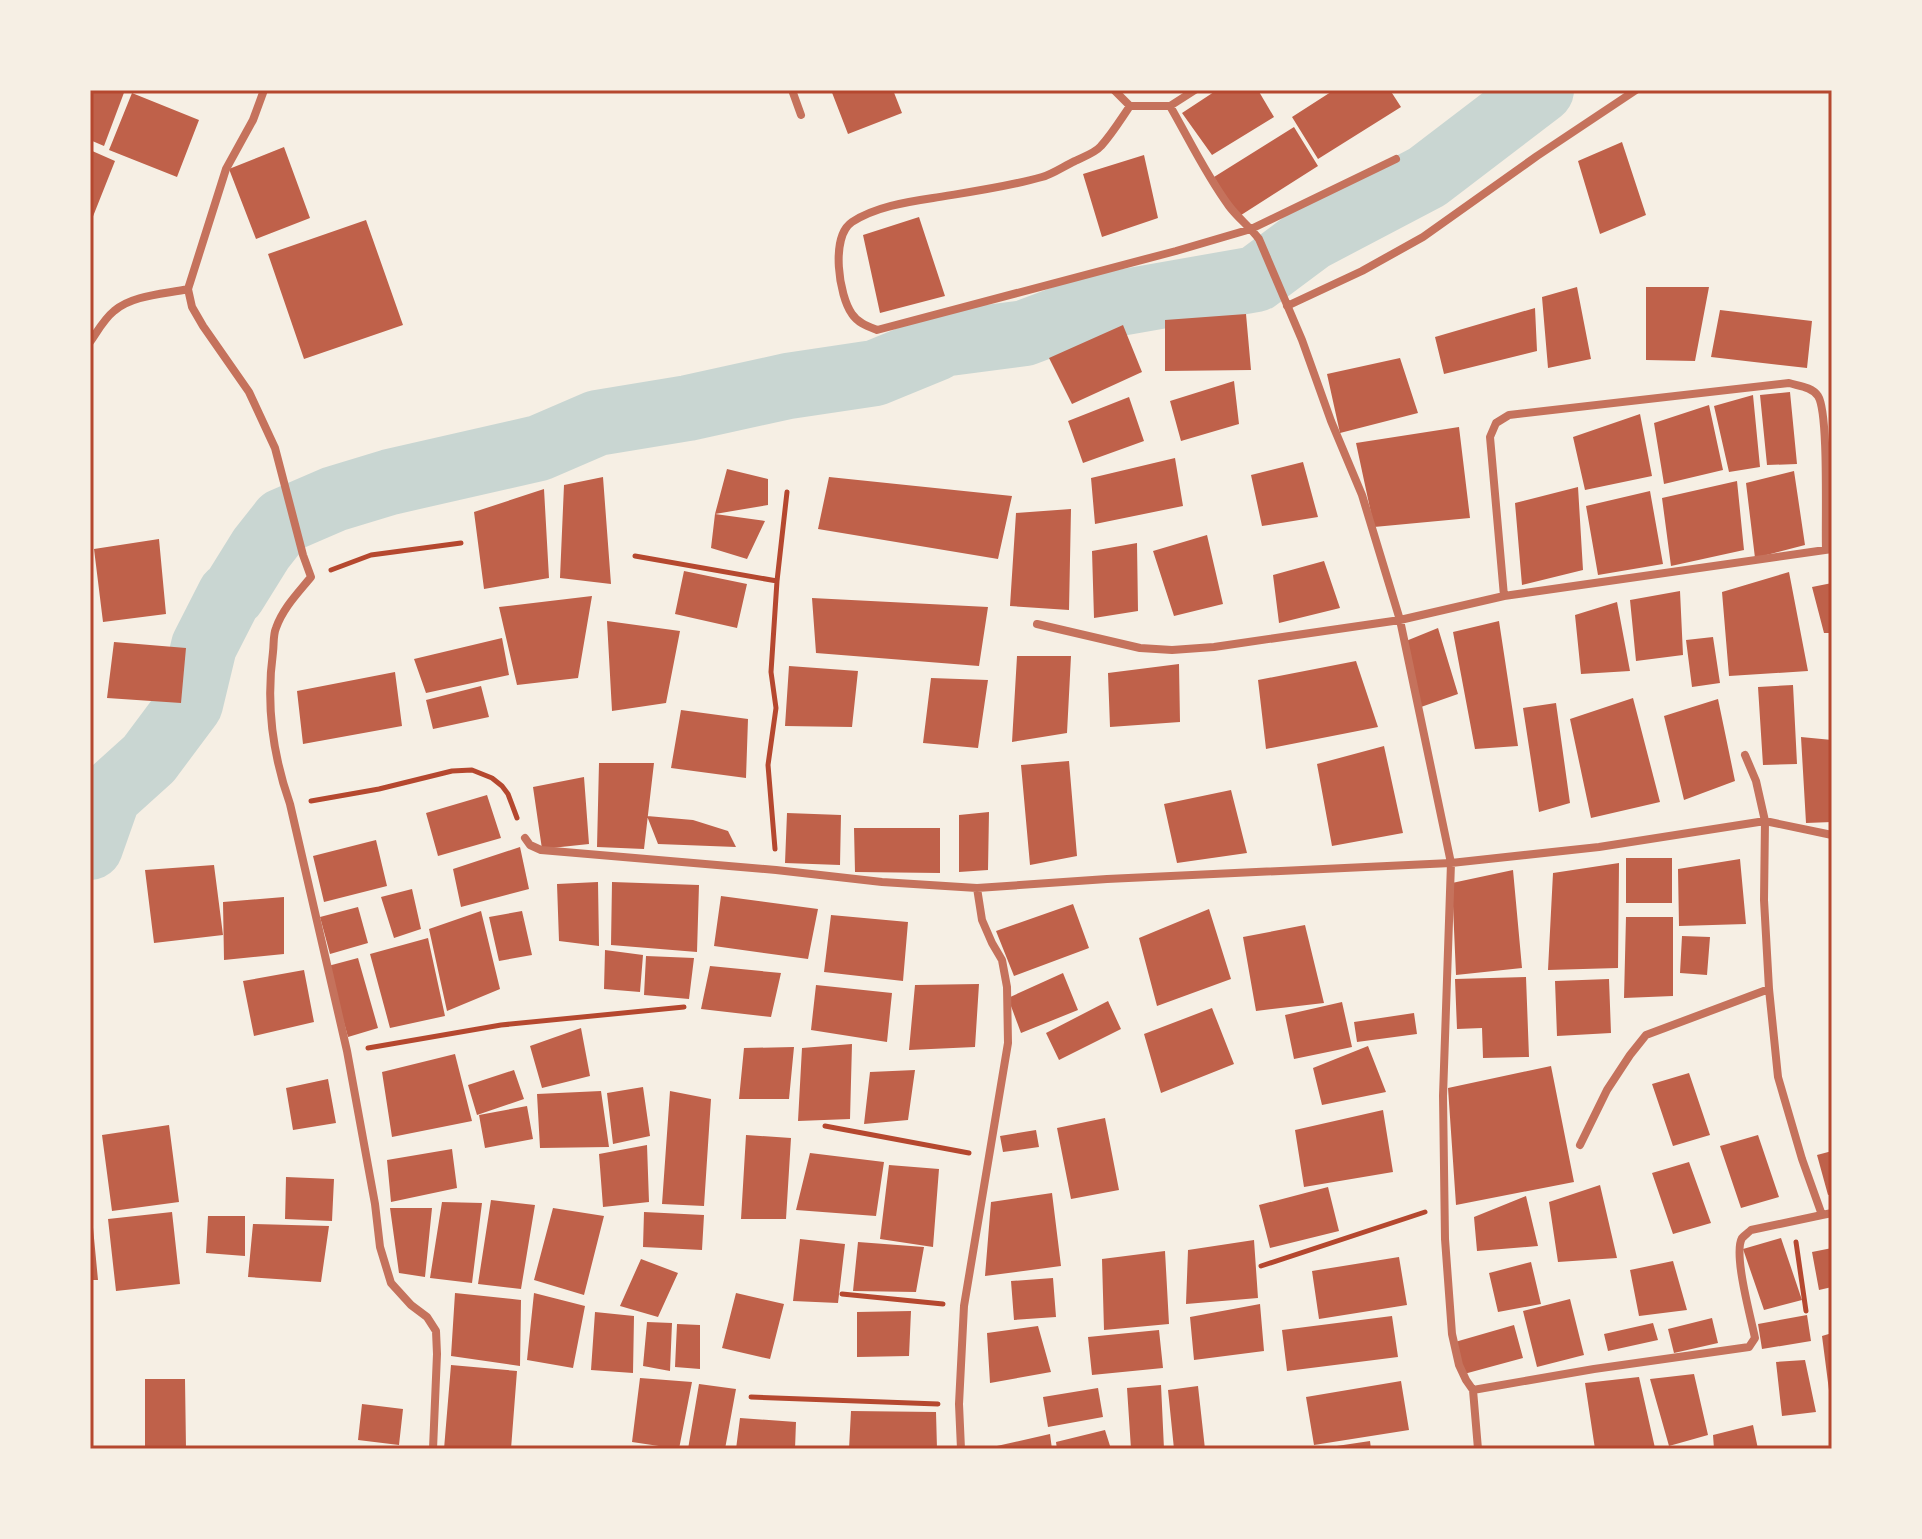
<svg xmlns="http://www.w3.org/2000/svg" width="1922" height="1539" font-family="'PT Serif',serif">
<style>
.lines{fill:none;stroke-linecap:round;stroke-linejoin:round}
.river{stroke:#c9d6d2;stroke-width:66}
.building{fill:#bf614a}
.path{stroke:#b5482f;stroke-width:5}
.minor{stroke:#c5725c;stroke-width:8}
.neatline{fill:none;stroke:#b5482f;stroke-width:3}
</style>
<rect width="100%" height="100%" fill="#f6efe4"/>
<g class="lines">
<path class="river" d="M90,847L108,796L149,759L190,704L204,646L230,595L233,594L261,549L283,521L334,499L390,482L539,448L597,423L688,408L788,386L875,373L936,348L941,344L1025,333L1091,308L1256,279L1311,238L1427,177L1541,90"/>
</g>
<path class="building" d="M90,90H125L104,146L90,140Z
M831,90H893L902,113L848,134Z
M1217,90H1258L1274,117L1212,155L1182,113Z
M1334,90H1390L1401,107L1318,159L1292,117Z
M132,93L199,120L177,177L109,150Z
M1294,127L1318,166L1238,217L1214,177Z
M1622,142L1646,215L1600,234L1578,161Z
M284,147L310,218L256,239L229,169Z
M90,150L115,161L90,224Z
M1144,155L1158,218L1102,237L1083,174Z
M919,217L945,296L880,313L863,235Z
M366,220L403,325L304,359L268,254Z
M1577,287L1591,359L1548,368L1542,297Z
M1646,287H1709L1695,361L1646,360Z
M1535,308L1537,351L1444,374L1435,337Z
M1720,310L1812,321L1807,368L1711,357Z
M1246,314L1251,370L1165,371V320Z
M1123,325L1142,372L1072,404L1049,358Z
M1400,358L1418,413L1340,433L1327,374Z
M1234,381L1239,424L1181,441L1170,401Z
M1790,392L1797,464L1767,465L1760,395Z
M1753,395L1760,467L1729,472L1714,406Z
M1129,397L1144,441L1083,463L1068,421Z
M1709,405L1723,470L1664,484L1654,423Z
M1640,414L1652,476L1585,490L1573,437Z
M1459,427L1470,518L1374,527L1356,443Z
M1175,458L1183,506L1095,524L1091,478Z
M1303,462L1318,517L1262,526L1251,475Z
M727,469L768,479V505L715,514L765,521L747,559L711,548L715,514Z
M1794,471L1805,545L1755,558L1746,483Z
M603,477L611,584L560,578L564,485Z
M829,477L1012,496L998,559L818,529Z
M1737,481L1744,550L1671,566L1662,498Z
M1578,487L1583,570L1522,585L1515,503Z
M544,489L549,578L484,589L474,512Z
M1650,491L1663,564L1598,575L1586,506Z
M1071,509L1069,610L1010,606L1016,513Z
M1207,535L1223,604L1174,616L1153,551Z
M159,539L166,614L103,622L94,549Z
M1137,543L1138,611L1094,618L1092,551Z
M1324,561L1340,608L1279,623L1273,575Z
M684,571L747,584L737,628L675,614Z
M1789,572L1808,671L1729,676L1722,592Z
M1832,583V633H1824L1812,587Z
M1680,591L1683,655L1636,661L1630,600Z
M592,596L578,678L517,685L499,607Z
M812,598L988,607L979,666L816,653Z
M1617,602L1630,671L1581,674L1575,615Z
M607,621L680,631L666,703L612,711Z
M1499,621L1518,746L1475,749L1453,632Z
M1438,628L1458,694L1421,707L1406,641Z
M1713,637L1720,683L1692,687L1686,640Z
M502,638L509,675L426,693L414,659Z
M114,642L186,648L181,703L107,698Z
M1017,656H1071L1067,733L1012,742Z
M1356,661L1378,727L1266,749L1258,680Z
M1179,664L1180,722L1110,727L1108,673Z
M789,666L858,671L852,727L785,726Z
M395,672L402,726L303,744L297,691Z
M931,678L988,680L978,748L923,743Z
M1793,685L1797,764L1763,765L1758,687Z
M481,686L489,717L433,729L426,700Z
M1633,698L1660,802L1591,818L1570,719Z
M1718,699L1735,781L1684,800L1664,716Z
M1556,703L1570,803L1539,812L1523,708Z
M681,710L748,719L746,778L671,768Z
M1801,737L1832,740V822L1806,823Z
M1384,746L1403,833L1332,846L1317,764Z
M1069,761L1077,856L1030,865L1021,765Z
M599,763H654L644,849L597,847Z
M584,777L589,844L542,849L533,787Z
M1231,790L1247,853L1177,863L1164,804Z
M487,795L501,838L438,856L426,813Z
M989,812L988,870L959,872V815Z
M787,813L841,815L840,865L785,863Z
M647,816L693,820L728,831L736,847L658,844Z
M854,828H940V873L855,872Z
M376,840L387,886L324,902L313,856Z
M520,847L529,889L461,907L453,869Z
M1626,858H1672V903H1626Z
M1740,859L1746,924L1679,926L1678,869Z
M1619,863L1618,968L1548,970L1553,873Z
M214,865L223,935L154,943L145,870Z
M1513,870L1522,968L1456,975L1452,883Z
M598,882L599,946L559,941L557,884Z
M612,882L699,885L697,952L611,945Z
M412,889L421,929L394,938L381,897Z
M721,896L818,909L808,959L714,946Z
M284,897V954L224,960L223,902Z
M1073,904L1089,948L1014,976L996,931Z
M358,907L368,943L330,954L320,917Z
M1209,909L1231,979L1157,1006L1139,938Z
M481,911L500,989L447,1011L429,929Z
M522,911L532,955L499,961L489,917Z
M831,915L908,922L903,981L824,972Z
M1626,917H1673V996L1624,998Z
M1305,925L1324,1003L1256,1011L1243,937Z
M1682,936L1710,937L1707,975L1680,973Z
M428,938L445,1016L390,1028L370,954Z
M605,950L643,955L640,992L604,989Z
M646,956L694,958L689,999L644,995Z
M358,958L378,1028L348,1037L328,966Z
M710,966L781,973L771,1017L701,1009Z
M304,970L314,1022L254,1036L243,981Z
M1063,973L1078,1010L1021,1033L1008,998Z
M1526,977L1529,1057L1483,1058L1482,1028L1457,1029L1455,979Z
M1609,979L1611,1033L1557,1036L1555,981Z
M979,984L975,1047L909,1050L915,985Z
M816,985L892,993L887,1042L811,1030Z
M1108,1001L1121,1029L1059,1060L1046,1033Z
M1342,1002L1352,1047L1294,1059L1285,1015Z
M1212,1008L1234,1064L1161,1093L1144,1034Z
M1414,1013L1417,1034L1357,1042L1354,1022Z
M581,1028L590,1076L542,1088L530,1046Z
M852,1044L850,1119L798,1121L802,1048Z
M1368,1046L1386,1092L1322,1105L1313,1068Z
M794,1047L789,1099H739L744,1048Z
M455,1054L472,1121L392,1137L382,1072Z
M1551,1066L1574,1182L1456,1205L1448,1088Z
M514,1070L524,1099L477,1115L468,1085Z
M915,1070L908,1120L864,1124L870,1072Z
M1689,1073L1710,1135L1673,1146L1652,1084Z
M328,1079L336,1123L293,1130L286,1088Z
M643,1087L650,1136L613,1144L607,1093Z
M601,1091L609,1147L540,1148L537,1094Z
M670,1091L711,1099L704,1206L662,1204Z
M527,1106L533,1139L485,1148L479,1115Z
M1383,1110L1393,1172L1304,1187L1295,1130Z
M1105,1118L1119,1190L1071,1199L1057,1128Z
M169,1125L179,1202L112,1211L102,1135Z
M1036,1130L1039,1147L1003,1152L1000,1136Z
M746,1135L791,1138L786,1219H741Z
M1758,1135L1779,1197L1741,1208L1720,1146Z
M647,1145L649,1202L603,1207L599,1154Z
M452,1149L457,1188L391,1202L387,1160Z
M1832,1151V1194L1828,1195L1817,1155Z
M810,1153L884,1162L876,1216L796,1210Z
M1689,1162L1711,1223L1673,1234L1652,1173Z
M889,1165L939,1169L933,1247L880,1239Z
M286,1177L334,1179L332,1221L285,1219Z
M1600,1185L1617,1258L1558,1262L1549,1202Z
M1328,1187L1339,1231L1270,1248L1259,1205Z
M1052,1193L1061,1266L985,1276L991,1202Z
M1526,1196L1538,1246L1477,1251L1474,1217Z
M491,1200L535,1205L521,1289L478,1284Z
M442,1202L482,1203L472,1283L430,1278Z
M390,1208H432L425,1277L399,1273Z
M553,1208L604,1216L584,1295L534,1280Z
M172,1212L180,1284L116,1291L108,1219Z
M644,1212L704,1215L702,1250L643,1247Z
M208,1216H245V1256L206,1253Z
M90,1217H92L98,1280H90Z
M253,1224L329,1226L321,1282L248,1277Z
M1781,1238L1802,1300L1764,1310L1743,1249Z
M800,1239L845,1244L838,1303L793,1301Z
M1254,1240L1258,1298L1186,1304L1188,1250Z
M858,1242L924,1247L916,1292L853,1291Z
M1832,1248V1287L1819,1290L1812,1252Z
M1165,1251L1169,1324L1104,1330L1102,1259Z
M1399,1257L1407,1305L1319,1319L1312,1271Z
M641,1259L678,1273L658,1317L620,1306Z
M1673,1261L1687,1310L1639,1316L1630,1270Z
M1531,1262L1541,1304L1498,1312L1489,1273Z
M1053,1278L1056,1317L1014,1320L1011,1281Z
M455,1293L521,1300L520,1366L451,1356Z
M534,1293L585,1306L573,1368L527,1360Z
M736,1293L784,1304L770,1359L722,1348Z
M1570,1299L1584,1355L1537,1367L1523,1311Z
M1260,1304L1264,1351L1194,1360L1190,1317Z
M911,1311L909,1356L857,1357V1312Z
M595,1312L634,1316L633,1373L591,1370Z
M1807,1315L1811,1341L1762,1349L1758,1324Z
M1392,1316L1398,1357L1287,1371L1282,1330Z
M1712,1318L1718,1343L1674,1353L1668,1329Z
M647,1322L672,1323L670,1371L643,1366Z
M1653,1323L1658,1340L1608,1351L1604,1334Z
M677,1324L700,1325V1369L675,1367Z
M1514,1325L1523,1358L1464,1374L1455,1342Z
M1038,1326L1051,1372L990,1383L987,1333Z
M1159,1330L1163,1368L1092,1375L1088,1337Z
M1832,1333V1398H1830L1822,1336Z
M1805,1360L1816,1412L1782,1416L1776,1362Z
M451,1365L517,1371L511,1449H444Z
M1694,1374L1708,1435L1669,1446L1650,1379Z
M1639,1377L1655,1448L1595,1449L1585,1383Z
M640,1378L692,1382L679,1449L632,1442Z
M145,1379H185L186,1449H145Z
M1401,1381L1409,1430L1314,1445L1306,1397Z
M699,1384L736,1389L725,1449H688Z
M1161,1385L1164,1449H1131L1127,1388Z
M1198,1386L1205,1449H1174L1168,1390Z
M1098,1388L1103,1417L1048,1427L1043,1397Z
M362,1404L403,1409L399,1445L358,1440Z
M851,1411L936,1412L937,1449H849Z
M740,1418L796,1422L795,1449H736Z
M1753,1425L1758,1449H1714L1713,1435Z
M1105,1430L1111,1449H1057L1056,1442Z
M1050,1434L1052,1449H988V1448Z
M1370,1441L1371,1449H1330V1447Z"/>
<g class="lines">
<path class="path" d="M635,556L777,581
M331,570L371,555L461,543
M311,801L379,789L452,771L472,770L492,778L502,786L508,794L517,818
M775,849L768,765L776,708L771,672L777,581L787,492
M368,1048L501,1025L684,1007
M825,1126L969,1153
M1796,1242L1806,1311
M1261,1266L1425,1212
M842,1294L943,1304
M751,1397L938,1404"/>
<path class="minor" d="M264,90L253,120L226,169L188,289L192,307L203,326L249,392L275,448L303,555L311,577C298,593 283,608 276,628C273,635 274,644 273,652C266,703 273,756 290,804L347,1051L375,1204L380,1247L391,1283L411,1305L427,1317L436,1331L437,1354L433,1449
M792,90L801,115
M1114,90L1130,106H1170C1189,139 1206,175 1229,206C1238,218 1250,227 1259,239L1302,340L1331,421L1362,495L1400,620L1451,863L1443,1096L1445,1239L1452,1334L1459,1365L1466,1380L1473,1390L1478,1449
M1130,106C1121,119 1112,134 1101,146C1095,153 1083,157 1075,161C1064,166 1053,174 1042,177C1007,187 969,192 933,198C906,202 875,207 852,222C830,237 839,296 852,314C858,323 867,326 877,330L1176,251L1251,229L1396,159
M1170,106L1195,90
M1287,306L1362,271L1423,237L1537,156L1636,90
M90,342C97,332 104,319 114,311C132,295 165,294 188,289
M1504,596L1490,437L1496,423L1509,415L1789,383C1799,386 1812,387 1818,396C1829,413 1825,522 1826,549
M1037,624L1140,648L1172,650L1214,647L1400,620L1504,596L1832,549
M1745,755L1756,781L1765,821L1764,900L1769,989L1778,1077L1802,1159L1822,1215L1832,1213
M525,838L530,845L541,850L776,870L882,882L977,888L1107,879L1451,863L1599,847L1765,821L1832,835
M1580,1145L1607,1090L1630,1055L1646,1035L1769,989
M1473,1390L1594,1369L1749,1347L1755,1338C1751,1318 1733,1254 1742,1238C1743,1237 1750,1231 1751,1230L1822,1215
M961,1449L959,1404L964,1306L1008,1043L1007,987L1002,960L992,943L982,920L977,888"/>
</g>
<rect width="1922" height="1539" fill="none" stroke="#f6efe4" stroke-width="184"/>
<rect x="92" y="92" width="1738" height="1355" class="neatline"/>
</svg>
